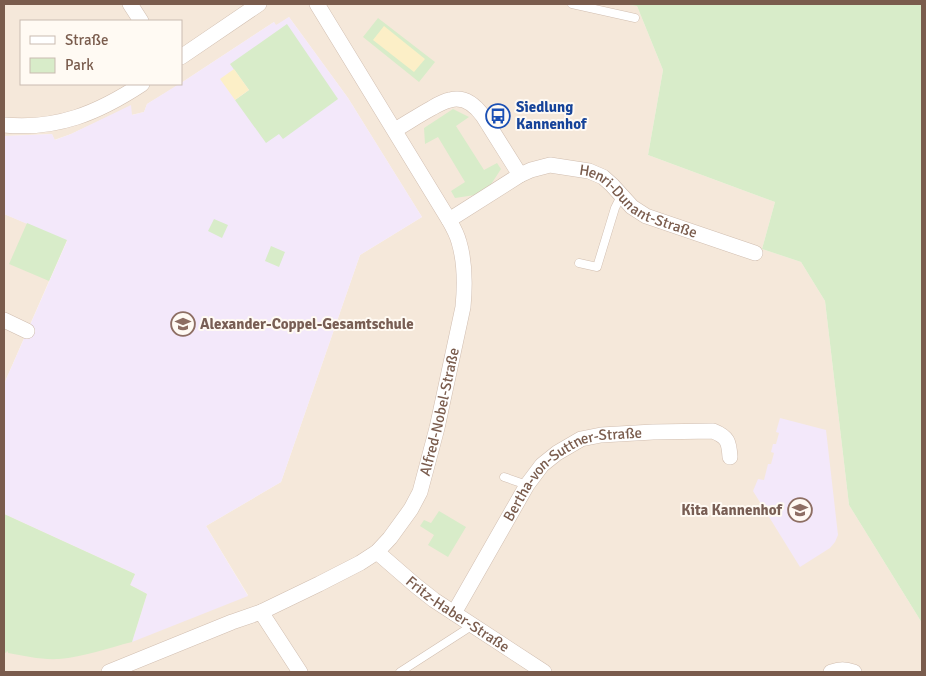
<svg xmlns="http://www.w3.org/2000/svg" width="926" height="676" font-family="Signika,sans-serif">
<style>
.residential{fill:#f5e8da}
.education{fill:#f3e8fa}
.green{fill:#d8ecc9}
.sand{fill:#fcefc7}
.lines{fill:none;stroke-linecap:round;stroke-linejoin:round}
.service-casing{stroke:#d1beb0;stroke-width:9}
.minor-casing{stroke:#d1beb0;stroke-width:16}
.service{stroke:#fff;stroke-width:8}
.minor{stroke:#fff;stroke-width:15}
.labels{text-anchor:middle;stroke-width:4;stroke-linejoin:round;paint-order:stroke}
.transit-label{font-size:15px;font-weight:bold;fill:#164399;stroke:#fffaf3;text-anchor:start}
.street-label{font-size:15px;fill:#7a5c4d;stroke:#fffaf3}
.education-label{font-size:15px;font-weight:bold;fill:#785e54;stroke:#fffaf3;text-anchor:start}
</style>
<rect width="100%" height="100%" fill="#fdf6ec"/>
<path class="residential" d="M4,4H624L637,6L663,70L648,155L775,202L762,249L801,262L825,301L849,505L922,623V672H4V514L135,574L147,594L132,641L248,595L206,526L281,482L360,255L422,217L348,98L289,17L276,26L274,22L181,83V21H21V84H180L147,104L144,112L131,115V106L71,134L54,140L52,134L4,136Z
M4,214L67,240L4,384Z"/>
<path class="education" d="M289,17L348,98L422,217L360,255L281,482L206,526L248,596L132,642L147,594L130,585L135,574L4,514V384L67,241L4,214V136L52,134L55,140L71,134L131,105L132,115L144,112L147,104L179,84H181V83L274,22L276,25Z
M780,418L826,430L838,535L835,542L830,548L800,567L753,491L758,479L764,480L768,464H771L774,453L771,452L773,444H776L779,433L776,432Z"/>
<path class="green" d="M624,4H922V623L849,505L825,301L801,262L762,249L775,202L648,155L663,70L637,6Z
M378,18L435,62L419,82L363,37Z
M287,24L338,99L283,139L279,134L266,143L235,100L249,90L230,64Z
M453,109L469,117L456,126L484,170L497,163L501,169L490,186L475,195L455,198L451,191L465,182L438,137L425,144L424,128Z
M214,219L228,225L222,238L208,231Z
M27,223L67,240L49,281L9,264Z
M271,246L285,252L279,267L265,261Z
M439,511L466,527L448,557L428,545L434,535L420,526L424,520L431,523Z
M4,514L135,574L130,585L147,594L132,642C108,648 84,657 59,659C42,660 24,656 8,653V652L7,651L6,653L4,652Z"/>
<path class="sand" d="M384,26L425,59L414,72L373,40Z
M234,69L249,90L235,100L220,79Z"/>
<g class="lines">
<g class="service-casing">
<path id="service" d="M572,4L635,18
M579,263L597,267L615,208L621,196
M504,477L527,485
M400,672L473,625"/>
</g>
<g class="minor-casing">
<g id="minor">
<path d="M130,4L141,21"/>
<path d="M181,57L259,4"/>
<path d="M4,125C57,130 98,113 142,84"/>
<path d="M395,130C407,123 419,115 432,108C437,105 444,101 450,100C464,96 475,105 483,116L520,175"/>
<path id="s1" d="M449,220L520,175L531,170L550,165L589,171L603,177L612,185L632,207L646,216L755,253"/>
<path d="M4,320L27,331"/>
<path id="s2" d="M377,552L415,585L434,600L544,672"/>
<path d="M261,612L300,672"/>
<path id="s3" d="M454,613L527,485L542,465L557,453L581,439L601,435L653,432L713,431C728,437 729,442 730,457"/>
<path id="s4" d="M109,672L232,622L261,612L319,584L360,563L377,552L390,538L411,509L420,492L437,428L463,307C465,286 465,262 459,242C457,234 453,227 449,220L317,4"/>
<path d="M831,672C840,669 845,669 854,672"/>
</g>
</g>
<use href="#service" class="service"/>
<use href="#minor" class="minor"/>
</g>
<defs>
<g id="bus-ring" transform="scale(1.25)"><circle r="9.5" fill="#fffaf3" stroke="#1a4fb4" stroke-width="1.5"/><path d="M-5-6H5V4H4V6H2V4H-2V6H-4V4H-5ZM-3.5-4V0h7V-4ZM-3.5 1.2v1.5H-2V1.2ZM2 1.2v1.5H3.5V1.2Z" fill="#1a4fb4"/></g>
<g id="school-ring" transform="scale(1.25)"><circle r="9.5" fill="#fffaf3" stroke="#8d6e63" stroke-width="1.5"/><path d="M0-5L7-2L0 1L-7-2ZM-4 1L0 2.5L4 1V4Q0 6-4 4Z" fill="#8d6e63"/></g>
</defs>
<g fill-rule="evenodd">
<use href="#bus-ring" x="498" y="116"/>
<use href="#school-ring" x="183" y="324"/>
<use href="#school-ring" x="800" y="510"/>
</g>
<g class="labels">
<g class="transit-label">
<text x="516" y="112">Siedlung<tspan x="516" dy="17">Kannenhof</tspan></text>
</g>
<g class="street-label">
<text dy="5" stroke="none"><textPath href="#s1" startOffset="214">Henri-Dunant-Straße</textPath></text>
<text dy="5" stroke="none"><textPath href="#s4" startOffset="451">Alfred-Nobel-Straße</textPath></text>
<text dy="5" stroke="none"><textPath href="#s3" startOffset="194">Bertha-von-Suttner-Straße</textPath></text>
<text dy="5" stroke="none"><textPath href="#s2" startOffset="102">Fritz-Haber-Straße</textPath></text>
</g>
<g class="education-label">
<text x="200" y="329">Alexander-Coppel-Gesamtschule</text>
<text x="782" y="515" text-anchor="end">Kita Kannenhof</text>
</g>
</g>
<rect width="926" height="676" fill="none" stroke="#7a5c4d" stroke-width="10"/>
<rect x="20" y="20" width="162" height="65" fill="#fffaf3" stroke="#cabbb1"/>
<rect x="30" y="36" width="25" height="8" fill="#ffffff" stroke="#cabbb1"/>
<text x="65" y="45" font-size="15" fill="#7a5c4d">Straße</text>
<rect x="30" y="58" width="25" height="15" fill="#d8ecc9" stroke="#cabbb1"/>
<text x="65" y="70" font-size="15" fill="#7a5c4d">Park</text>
</svg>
